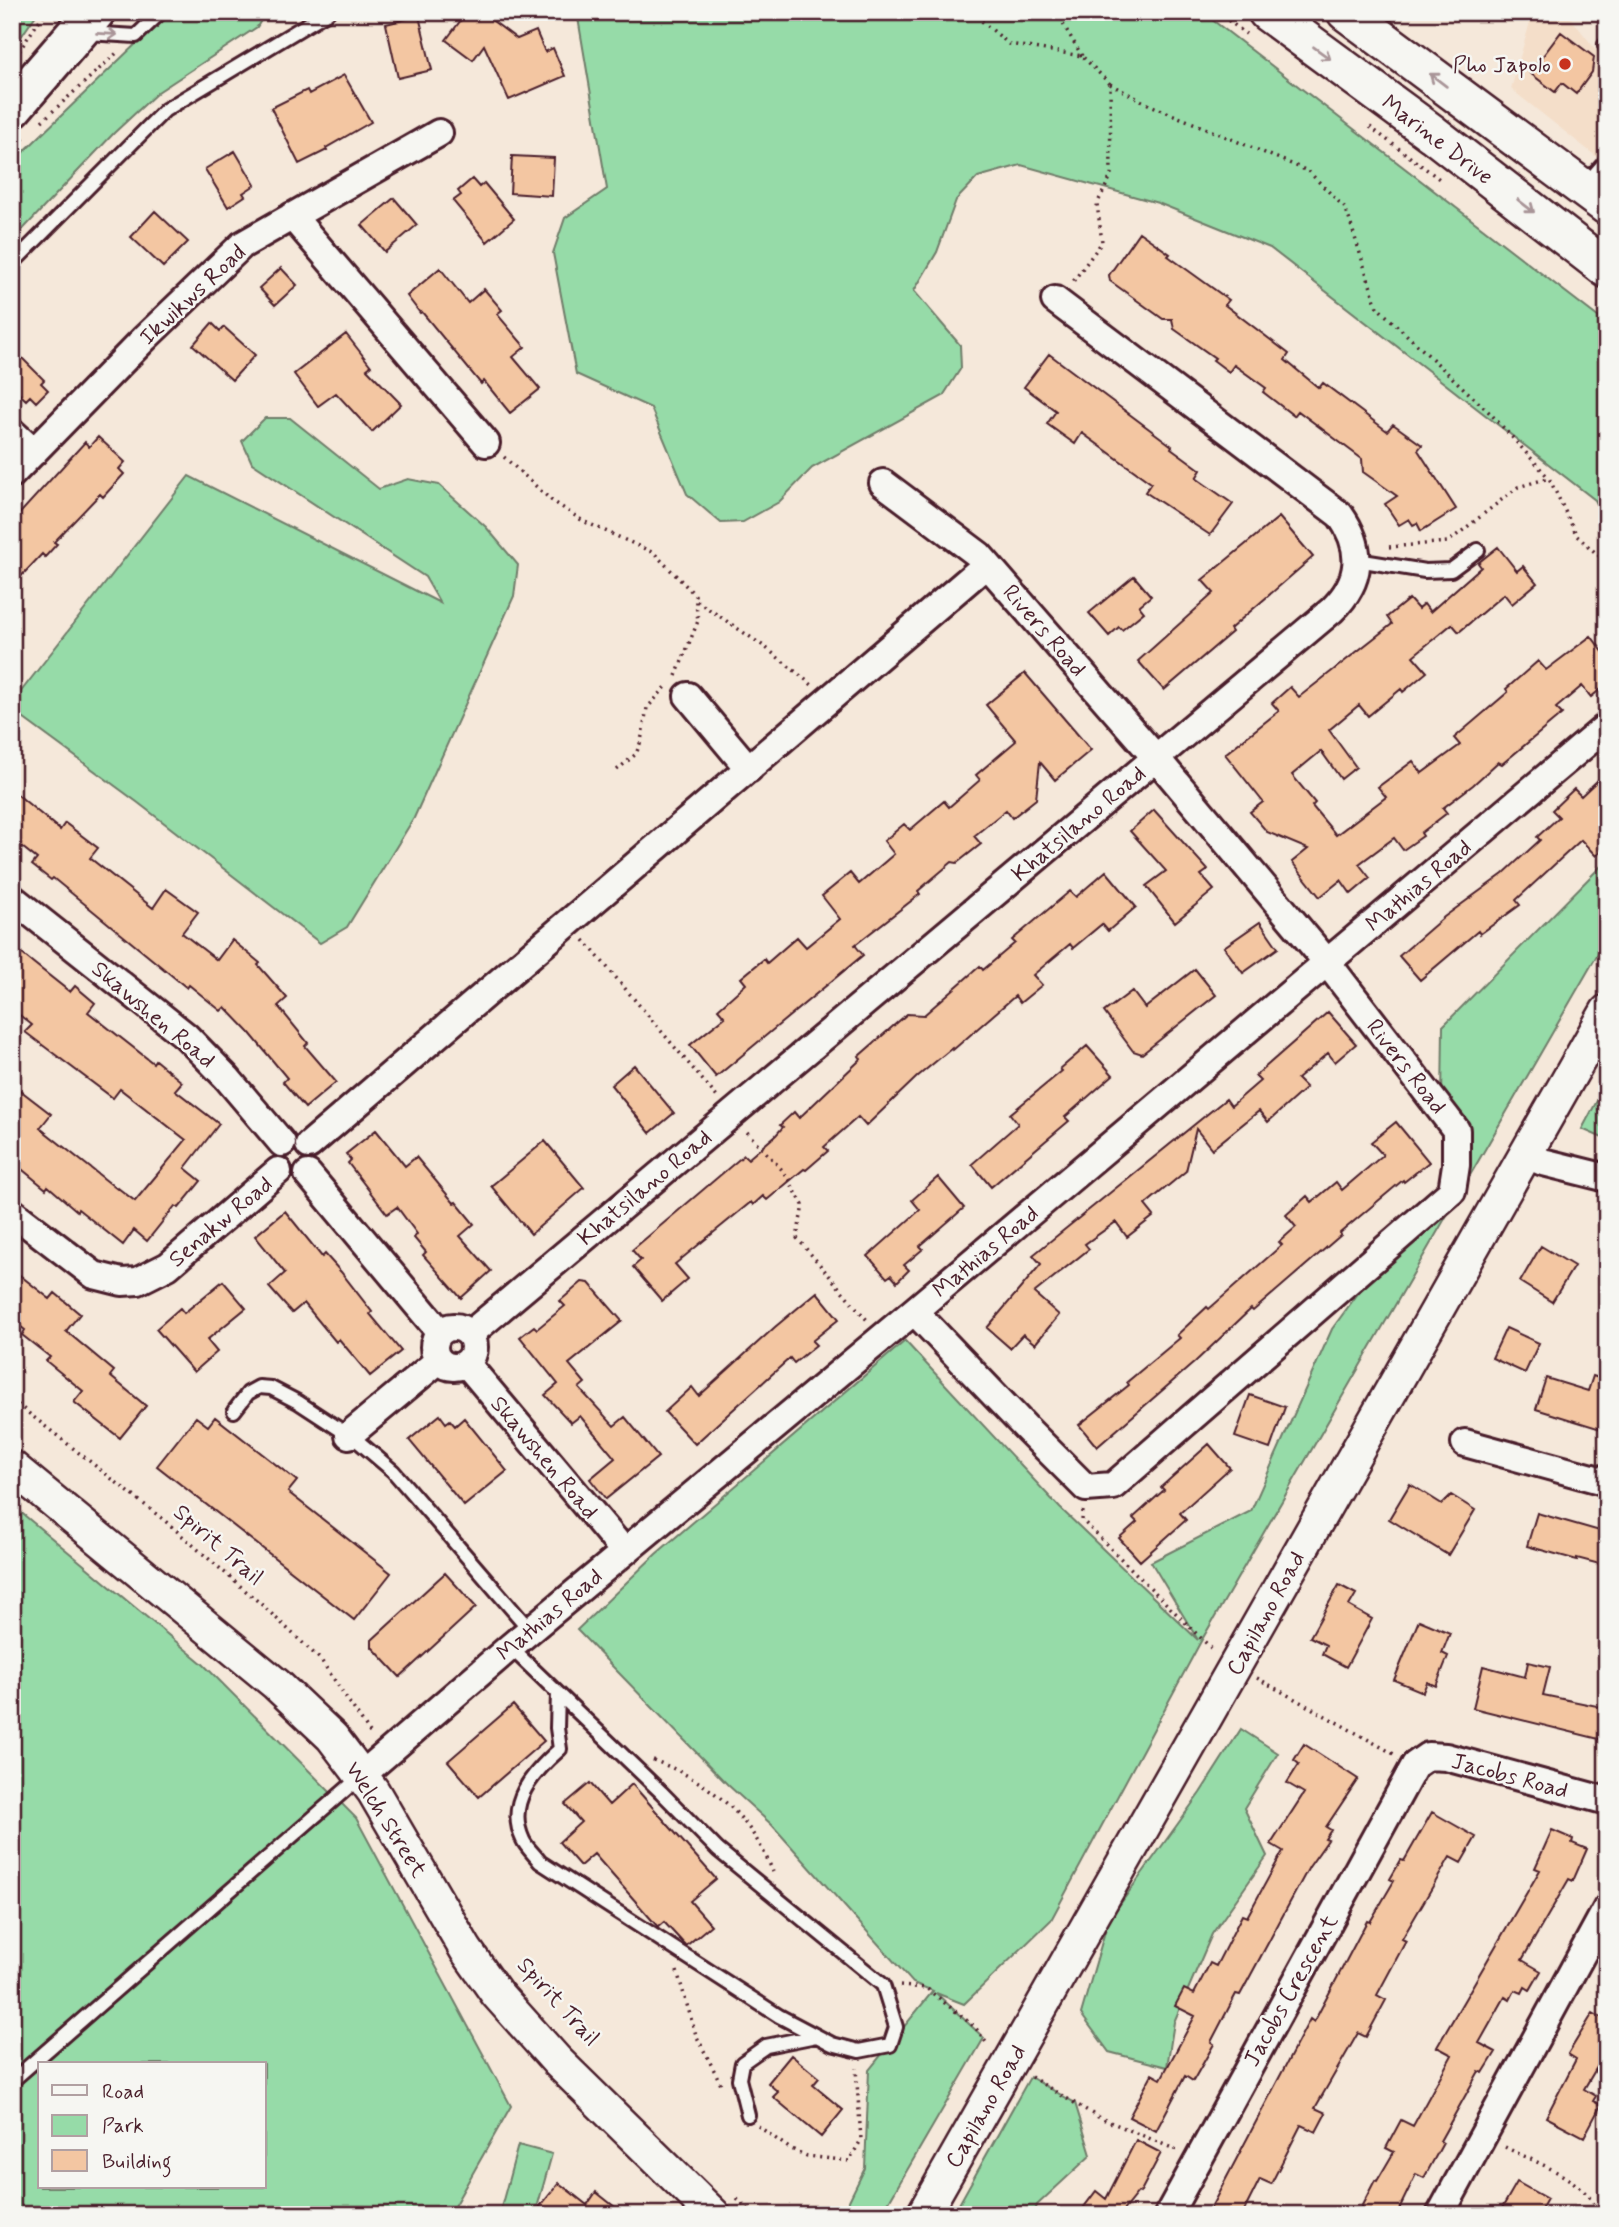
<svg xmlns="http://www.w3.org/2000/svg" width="1619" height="2227" font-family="Mynerve,sans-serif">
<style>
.built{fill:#f4dec9}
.green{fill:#96dba8;stroke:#707d6a;stroke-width:2;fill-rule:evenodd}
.building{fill:#f3c6a2;stroke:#4a1f2b;stroke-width:2}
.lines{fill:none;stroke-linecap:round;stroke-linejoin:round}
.service-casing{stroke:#4a1f2b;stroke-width:18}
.minor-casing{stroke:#4a1f2b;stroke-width:32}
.tertiary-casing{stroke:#4a1f2b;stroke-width:37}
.secondary-casing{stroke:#4a1f2b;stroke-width:42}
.trunk-casing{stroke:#4a1f2b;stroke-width:44}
.path{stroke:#4a1f2b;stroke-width:3.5;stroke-dasharray:2 5;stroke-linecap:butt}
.service{stroke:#f6f6f2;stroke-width:12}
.minor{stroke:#f6f6f2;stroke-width:26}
.tertiary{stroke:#f6f6f2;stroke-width:32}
.secondary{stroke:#f6f6f2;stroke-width:37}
.trunk{stroke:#f6f6f2;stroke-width:38}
.oneway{stroke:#a99598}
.poi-dot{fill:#c8321e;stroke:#f6f6f2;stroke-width:2.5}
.labels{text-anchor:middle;stroke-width:5;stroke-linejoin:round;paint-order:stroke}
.poi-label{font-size:23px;fill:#4a1f2b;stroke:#f6f6f2;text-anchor:end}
.street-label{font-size:23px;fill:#4a1f2b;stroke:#f6f6f2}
</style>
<rect width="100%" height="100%" fill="#f5e8da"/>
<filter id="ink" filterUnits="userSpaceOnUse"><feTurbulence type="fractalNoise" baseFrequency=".0143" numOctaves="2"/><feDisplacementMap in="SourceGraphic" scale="14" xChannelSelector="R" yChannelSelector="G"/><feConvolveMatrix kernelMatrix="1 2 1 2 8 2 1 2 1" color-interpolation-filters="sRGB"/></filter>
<g filter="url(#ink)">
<path class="built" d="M1537,12H1566L1607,64V165L1511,89L1532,15Z"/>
<path class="green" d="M12,12H38L12,50Z
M169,12H266L257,27L158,92L114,133L12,241V163Z
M577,12H1202L1607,324V523L1595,500L1270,248L1158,203L1021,165L978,177L956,200L937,252L914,291L960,345L961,368L943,396L812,468L779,502L743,522L721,523L687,494L651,408L576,374L553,253L565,218L607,189Z
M265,418H290L379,489L408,479L439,485L486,527L518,565L514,596L414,818L347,927L320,943L137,802L12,710V703L189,476L440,603L425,577L252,463L242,441Z
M1607,860V938L1200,1643L1051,1920L964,2004L936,1993L984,2038L881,2215H842L865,2168L869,2070L933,1991L913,1983L772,1825L728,1785L577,1630L656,1554L905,1341L1060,1508L1198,1640L1151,1562L1251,1511L1332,1329L1441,1180L1443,1026Z
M1607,1082V1140L1582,1129Z
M12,1505L203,1664L356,1818L511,2106L449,2215H12ZM40,2064H264V2187H40Z
M1241,1729L1278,1753L1244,1808L1267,1856L1212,1934L1174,2022L1167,2067L1109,2052L1081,2014L1108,1921L1200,1793Z
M1030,2077L1075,2103L1091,2155L1037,2205L1034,2215H953Z
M518,2145L552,2154L535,2215H499Z"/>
<path class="building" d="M467,12H481L517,39L536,31L545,52L553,48L565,76L509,100L484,45L473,60L446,40Z
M419,16L432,70L398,78L386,24Z
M1561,32L1594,57L1592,72L1576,94L1562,83L1555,92L1530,73Z
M344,75L371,122L326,148L327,150L299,164L271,108L307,90L309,94Z
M235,151L255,185L243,193L245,196L228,207L205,169Z
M512,156L554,158L552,196L510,193Z
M472,179L479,187L484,183L514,219L487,242L453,201L461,195L458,191Z
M394,198L417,225L385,252L362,225Z
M155,211L188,242L163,267L131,237Z
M1139,232L1170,254L1168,256L1229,300L1225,305L1289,354L1285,360L1319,388L1323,383L1387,431L1393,424L1422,445L1418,450L1456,509L1421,531L1417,523L1413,525L1409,519L1399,525L1385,504L1397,496L1363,472L1362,459L1298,411L1294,416L1263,392L1266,388L1234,365L1229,372L1213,360L1215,358L1174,329L1172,319H1163L1110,281L1109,275Z
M281,268L297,285L275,305L259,288Z
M440,268L468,303L484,289L502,310L497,314L525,347L513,357L540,389L510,413L484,381L481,384L422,312L420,313L407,296Z
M212,323L220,331L224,327L255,355L232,380L193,345Z
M346,334L371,366L367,369L401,404L372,432L336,393L318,406L294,374Z
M12,348L44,380L41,383L48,390L36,402L30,396L26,400L12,387Z
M1049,354L1172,446L1171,448L1201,470L1196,478L1233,504L1210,535L1145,492L1151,483L1082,433L1075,444L1047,424L1056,411L1024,387Z
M98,437L125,462L119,469L124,474L103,497L100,494L54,542L57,544L45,557L42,554L12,586V522L85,442L89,447Z
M1279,517L1313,557L1230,629L1232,632L1164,690L1138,661L1214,593L1202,580Z
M1498,547L1517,571L1523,566L1537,583L1512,604L1504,594L1459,632L1452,624L1413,656L1427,672L1403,692L1401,689L1368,716L1359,705L1329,730L1356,767L1341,779L1321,751L1292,775L1315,803L1312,806L1336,835L1386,797L1378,787L1413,761L1422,773L1460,745L1454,738L1508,692L1506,689L1538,661L1546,670L1591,636L1607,657V684L1591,697L1582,686L1556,708L1562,714L1502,764L1498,762L1473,785L1443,808L1447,813L1421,833L1423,836L1403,850L1394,838L1359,864L1370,878L1351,894L1341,880L1320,897L1292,862L1308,849L1267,832L1250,812L1263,802L1225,754L1279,711L1272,703L1290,687L1299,697L1392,624L1387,617L1409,599L1418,609L1424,604L1430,612L1481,567L1478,563Z
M1134,576L1151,596L1139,606L1144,612L1122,630L1119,627L1109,636L1089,613Z
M1025,673L1091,750L1055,780L1040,762L1036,799L1012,818L1006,810L974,836L981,844L957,863L952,862L918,891L920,894L855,945L863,955L716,1077L690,1045L725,1017L718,1009L746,984L741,978L764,959L767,963L797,937L806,947L840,919L822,896L850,873L859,884L894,854L884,841L904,824L910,830L944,801L949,807L980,780L976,775L1016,741L986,705Z
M1598,780L1607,790V845L1596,856L1581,840L1516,900L1520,905L1480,934L1478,931L1420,980L1399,956L1444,917L1503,874L1540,840L1537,837L1559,817L1552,810L1574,789L1581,796Z
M12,790L60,830L65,823L98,848L90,858L153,908L166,889L198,912L182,933L217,960L232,940L260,963L258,965L287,998L278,1006L308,1043L305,1046L336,1082L305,1108L283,1082L287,1078L249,1032L225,1007L221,1011L189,985L187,988L53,878L51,880L32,865L37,859L12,839Z
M1154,810L1208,870L1201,875L1214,890L1175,922L1146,886L1166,871L1130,831Z
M1106,871L1136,907L1108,931L1102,924L1073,948L1070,944L1033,975L1042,985L1020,1003L1015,996L953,1050L952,1048L917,1077L866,1126L858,1117L824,1147L828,1151L806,1170L804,1169L767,1200L763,1196L753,1205L751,1202L675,1264L688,1279L662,1301L633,1267L641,1260L632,1250L744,1155L748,1159L776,1135L783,1127L780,1125L794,1112L799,1118L861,1059L859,1056L907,1014L924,1015L980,966L983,970L1015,943L1012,940L1070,891L1076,897Z
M1260,922L1278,948L1243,973L1224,947Z
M12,946L70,992L75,986L95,1003L88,1012L153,1063L155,1060L182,1082L175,1090L219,1124L185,1168L201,1181L179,1208L175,1206L147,1241L134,1230L123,1245L78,1209L77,1211L48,1186L46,1189L12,1161V1084L51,1114L40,1128L117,1189L118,1188L135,1201L186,1140L120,1089L113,1098L25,1032L32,1025L12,1009Z
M1195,969L1216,995L1142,1054L1133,1051L1104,1012L1132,991L1145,1008Z
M1328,1012L1356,1044L1335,1062L1328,1053L1297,1079L1306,1088L1268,1122L1259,1111L1212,1149L1196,1129L1186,1171L1145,1205L1154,1216L1127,1237L1116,1222L1085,1244L1089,1249L1034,1293L1059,1315L1035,1344L1023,1334L1010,1348L987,1328L1041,1264L1033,1255L1226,1099L1231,1106L1260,1081L1255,1076Z
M1087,1046L1113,1075L1065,1117L1069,1121L991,1187L972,1164L1018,1124L1010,1114L1062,1071L1060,1069Z
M634,1065L674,1113L650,1133L611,1085Z
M1396,1122L1429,1162L1404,1182L1403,1180L1340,1233L1341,1235L1253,1311L1251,1309L1195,1362L1097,1447L1079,1425L1129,1385L1127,1382L1180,1338L1177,1335L1207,1307L1209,1309L1282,1245L1279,1242L1296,1227L1286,1215L1307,1196L1312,1202L1336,1182L1342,1190L1383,1155L1371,1142Z
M376,1130L405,1166L416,1157L454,1203L456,1202L474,1224L460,1236L491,1271L461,1298L423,1255L426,1252L414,1238L417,1234L397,1207L387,1214L348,1163L351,1160L346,1154Z
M545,1141L584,1188L531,1234L491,1186Z
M938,1177L964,1208L920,1246L923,1249L904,1265L909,1270L897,1282L891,1275L887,1278L868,1256L920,1210L912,1200Z
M285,1211L322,1257L325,1254L341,1272L372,1312L370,1314L401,1351L370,1376L339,1339L336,1342L304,1303L292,1313L269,1287L285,1273L255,1236Z
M1541,1246L1574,1266L1552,1302L1520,1282Z
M12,1269L50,1299L55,1293L80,1314L66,1331L114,1371L110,1376L146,1406L120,1438L74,1402L83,1391L46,1361L50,1357L22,1335L25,1330L12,1320Z
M223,1281L246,1308L207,1340L217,1352L194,1372L156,1329L180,1308L184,1313Z
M582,1282L589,1283L622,1321L569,1364L585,1383L579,1388L614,1426L625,1417L658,1457L606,1499L590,1479L615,1458L580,1416L571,1423L545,1395L558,1384L520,1337L534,1326L537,1329L565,1306L560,1301Z
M817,1292L839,1319L812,1341L816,1345L794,1363L790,1358L695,1444L665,1412L692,1387L699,1396L775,1327Z
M1506,1328L1539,1343L1525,1373L1492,1358Z
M1593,1376L1607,1381V1431L1536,1409L1546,1378L1588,1391Z
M1250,1395L1285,1407L1270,1449L1235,1437Z
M440,1415L446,1423L450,1420L455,1426L464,1418L507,1471L464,1506L409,1440Z
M196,1417L208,1426L215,1417L297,1481L288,1492L391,1573L354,1620L157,1466Z
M1209,1444L1230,1468L1180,1513L1186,1520L1140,1561L1119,1538L1137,1522L1133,1518L1164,1490L1161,1487Z
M1410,1484L1442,1504L1451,1495L1475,1510L1448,1555L1389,1519Z
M1537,1513L1607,1533V1566L1577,1558V1560L1527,1546Z
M445,1573L476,1607L400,1677L372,1647V1640Z
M1339,1585L1356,1594L1349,1606L1372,1619L1346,1667L1322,1654L1326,1645L1310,1637Z
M1419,1620L1450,1633L1442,1653L1448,1656L1436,1686L1427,1682L1423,1692L1394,1680Z
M1528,1662L1550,1667L1543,1695L1607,1708V1741L1473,1708L1483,1666L1525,1677Z
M513,1705L544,1741L479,1797L448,1761Z
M1304,1744L1358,1779L1326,1827L1331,1830L1325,1839L1328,1840L1309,1867L1240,1995L1236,1994L1211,2042L1214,2044L1193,2081L1185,2076L1156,2131L1129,2117L1152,2074L1161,2079L1195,2016L1175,2006L1184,1989L1194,1994L1210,1963L1216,1966L1242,1915L1247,1917L1283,1851L1271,1844L1304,1793L1287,1783L1299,1764L1294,1760Z
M590,1783L609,1805L632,1784L716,1879L690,1901L711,1925L686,1946L664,1922L658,1927L594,1854L580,1866L559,1842L581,1822L565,1804Z
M1432,1812L1476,1837L1461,1863L1450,1857L1402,1939L1406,1941L1377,1995L1386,2000L1366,2037L1358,2033L1315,2108L1326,2113L1316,2132L1301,2125L1271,2184L1260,2179L1242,2215H1207L1310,2019L1314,2022L1367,1921L1370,1922L1394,1881L1390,1879L1401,1860L1404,1861Z
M1552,1830L1573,1839L1572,1843L1587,1849L1573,1881L1569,1879L1522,1960L1541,1971L1530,1990L1525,1987L1522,1993L1515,1990L1510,2000L1505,1997L1479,2043L1496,2052L1483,2073L1479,2071L1440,2141L1443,2143L1424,2178L1416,2174L1400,2207L1399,2215H1357L1375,2180L1377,2181L1394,2152L1386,2148L1401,2120L1413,2126L1452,2055L1437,2047L1540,1870L1535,1868Z
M1593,2013L1607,2021V2050L1584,2089L1596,2096L1593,2101L1601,2105L1584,2137L1546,2117L1576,2059L1568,2054Z
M791,2055L819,2078L813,2085L843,2110L821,2137L773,2097L778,2092L768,2083Z
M1136,2140L1161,2153L1140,2193L1138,2192L1122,2212L1126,2215H1078L1096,2191L1106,2199Z
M1517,2182L1547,2199L1538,2215H1498Z
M559,2183L587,2205L596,2192L625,2215H533Z"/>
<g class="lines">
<g class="service-casing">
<path id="service" d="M87,33L136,36L161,12
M1607,43L1605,45L1607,50
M1584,186L1607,160
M12,264L165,110L328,12
M1357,560L1425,571L1451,570L1478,550
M234,1411L248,1393L259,1387L271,1388L298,1402L359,1442L393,1471L530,1630
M510,1647L661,1792L718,1850L883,1985L896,2027L890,2045L859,2051L832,2044L779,2016L540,1862C535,1855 526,1847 523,1840C505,1802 534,1772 560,1749L557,1728L558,1693
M12,2081L360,1777
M748,2115L739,2079L742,2063L766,2046L816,2036"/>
</g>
<g class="minor-casing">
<path id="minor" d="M292,216L486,443
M12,432L34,452
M12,474L145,338L242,245L439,133
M883,483L979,555L987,564L1156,758L1326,961L1456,1130V1165L1452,1191L1113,1486L1086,1488L1027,1429L914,1311
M688,696L749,769
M12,898L186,1036L227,1078L282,1143
M309,1145L987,564
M1525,1154L1543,1162L1607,1178
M308,1174L440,1332
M12,1212L94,1275L122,1282L138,1281L168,1266L278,1171
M434 1347a20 20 0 1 1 40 0a20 20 0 1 1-40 0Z
M470,1334L1332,610C1362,581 1364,549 1340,515L1055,300
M466,1363L624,1551
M349,1435L439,1360
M1465,1443L1607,1482
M362,1775L510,1647L914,1311L1607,726
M1168,2215L1415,1765L1428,1756L1446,1757L1607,1801
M1440,2215L1607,1908"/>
</g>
<g class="tertiary-casing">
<path id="tertiary" d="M12,1467L276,1684L332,1737L373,1791L466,1950L497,1994L557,2061L714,2215
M923,2215L1607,1011"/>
</g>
<g class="secondary-casing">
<path id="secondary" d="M1267,12L1433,134L1607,269
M1346,12L1607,206"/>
</g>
<g class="trunk-casing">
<path id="trunk" d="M12,108L95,12"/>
</g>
<path class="path" d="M971,12L1009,44L1082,56L1110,84L1111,176L1097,204L1102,242L1072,283
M1056,12L1082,56
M1217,12L1246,34
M19,51L45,12
M1110,84L1150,105L1308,171L1346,209L1377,307L1490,413L1549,478
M42,121L119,51
M1370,127L1442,181
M12,148L26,136
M504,457L551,500L583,521L654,553L695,595L698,621L676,676
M1389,547L1448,542L1518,487L1549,478L1577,536L1607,563
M697,601L765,647L812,685
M617,770L636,754L641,741L647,708L666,687
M584,940L717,1097
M747,1132L785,1173L803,1205L797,1238L867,1320
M12,1400L164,1520L261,1604L321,1660L372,1736
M1083,1511L1082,1520L1214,1651
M1257,1678L1394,1754
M653,1760C711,1782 750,1815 773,1872
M677,1971L696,2035L721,2084
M900,1986L926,1988L975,2027L988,2045
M1031,2077L1098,2117L1177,2150
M758,2126L789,2148L807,2156L849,2161L861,2140L856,2068
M1505,2147C1536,2163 1588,2179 1599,2215
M737,2199L754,2215"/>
<use href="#service" class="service"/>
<use href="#minor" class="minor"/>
<use href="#tertiary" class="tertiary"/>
<use href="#secondary" class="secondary"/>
<use href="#trunk" class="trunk"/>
</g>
<defs><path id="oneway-shaft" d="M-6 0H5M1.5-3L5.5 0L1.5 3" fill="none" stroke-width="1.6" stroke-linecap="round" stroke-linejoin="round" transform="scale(1.75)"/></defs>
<g class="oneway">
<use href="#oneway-shaft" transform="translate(107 34) rotate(3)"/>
<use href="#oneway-shaft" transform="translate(1322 53) rotate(36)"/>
<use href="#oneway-shaft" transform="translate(1438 80) rotate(-143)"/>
<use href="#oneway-shaft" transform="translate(1526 206) rotate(38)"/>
</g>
</g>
<circle class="poi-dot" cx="1565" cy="64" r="7"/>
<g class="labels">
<g class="poi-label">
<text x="1551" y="72">Pho Japolo</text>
</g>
<g class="street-label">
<text transform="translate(1438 139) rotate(37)" y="8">Marine Drive</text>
<text transform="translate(192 294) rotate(-43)" y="8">Ikwikws Road</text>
<text transform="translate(1045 630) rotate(49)" y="8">Rivers Road</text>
<text transform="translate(1078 823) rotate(-40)" y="8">Khatsilano Road</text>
<text transform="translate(1418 885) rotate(-40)" y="8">Mathias Road</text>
<text transform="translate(154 1014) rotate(40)" y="8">Skawshen Road</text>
<text transform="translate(1407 1066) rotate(52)" y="8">Rivers Road</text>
<text transform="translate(644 1187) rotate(-40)" y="8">Khatsilano Road</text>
<text transform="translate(220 1221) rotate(-40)" y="8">Senakw Road</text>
<text transform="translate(985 1251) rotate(-40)" y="8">Mathias Road</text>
<text transform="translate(545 1457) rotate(50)" y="8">Skawshen Road</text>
<text transform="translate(219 1544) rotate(41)" y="8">Spirit Trail</text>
<text transform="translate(1265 1613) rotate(-61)" y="8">Capilano Road</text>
<text transform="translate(549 1614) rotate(-40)" y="8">Mathias Road</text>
<text transform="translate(1510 1775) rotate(15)" y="8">Jacobs Road</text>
<text transform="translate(387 1819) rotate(58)" y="8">Welch Street</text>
<text transform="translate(1290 1990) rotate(-61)" y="8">Jacobs Crescent</text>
<text transform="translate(559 2001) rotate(48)" y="8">Spirit Trail</text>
<text transform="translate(985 2106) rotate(-60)" y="8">Capilano Road</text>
</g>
</g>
<rect width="1619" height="2227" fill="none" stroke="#f6f6f2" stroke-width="42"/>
<rect x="21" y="21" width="1577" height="2185" fill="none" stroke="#4a1f2b" stroke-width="2.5" filter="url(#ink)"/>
<rect x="38" y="2062" width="228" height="126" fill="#f6f6f2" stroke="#b1a0a2" stroke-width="2"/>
<rect x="52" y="2085" width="35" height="10" fill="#f6f6f2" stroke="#b1a0a2" stroke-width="2"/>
<text x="102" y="2098" font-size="21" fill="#4a1f2b">Road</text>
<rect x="52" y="2115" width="35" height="21" fill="#96dba8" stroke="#b1a0a2" stroke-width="2"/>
<text x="102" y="2132" font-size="21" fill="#4a1f2b">Park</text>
<rect x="52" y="2150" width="35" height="21" fill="#f3c6a2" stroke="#b1a0a2" stroke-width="2"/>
<text x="102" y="2168" font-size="21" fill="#4a1f2b">Building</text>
</svg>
